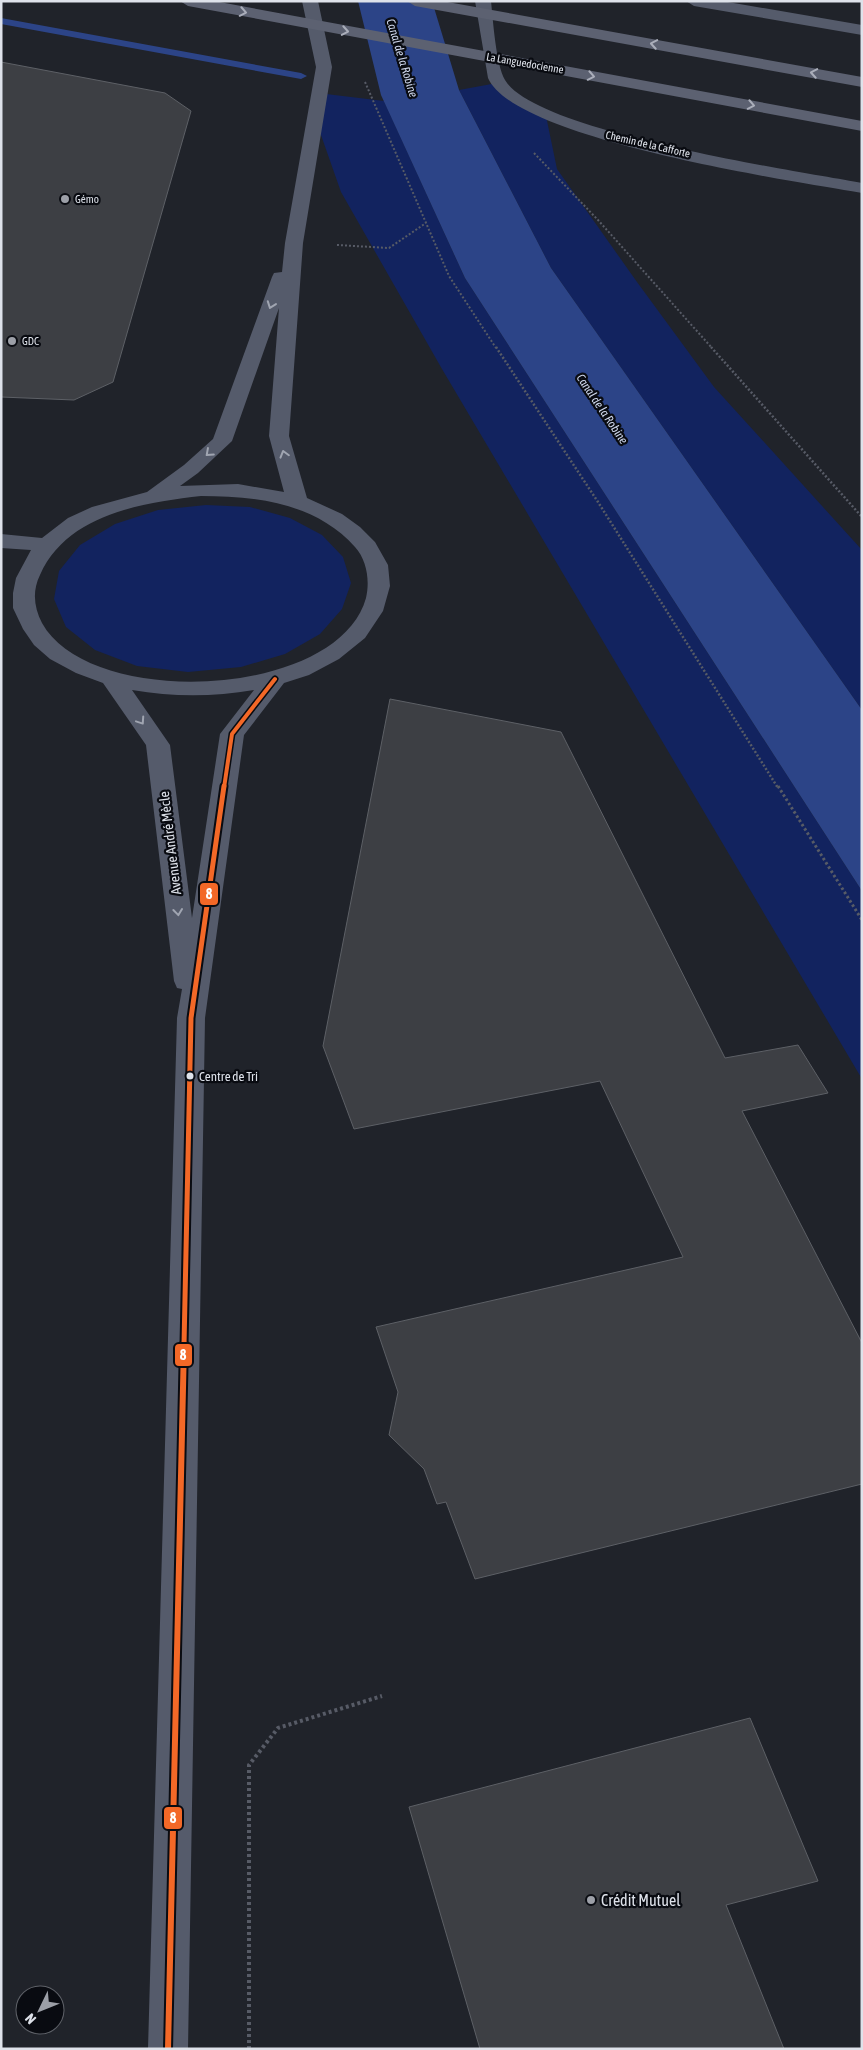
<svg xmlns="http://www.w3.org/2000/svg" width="863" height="2050" font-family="'Asap Condensed',sans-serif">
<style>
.green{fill:#12235f}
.water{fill:#2c4487}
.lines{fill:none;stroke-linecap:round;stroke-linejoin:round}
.stream{fill:#2c4487;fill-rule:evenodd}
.building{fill:#3d3f44;stroke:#5d6066}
.path-far3{stroke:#575b66;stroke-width:2;stroke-dasharray:2 2;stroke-linecap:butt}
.path-far2{stroke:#575b66;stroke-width:2.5;stroke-dasharray:2 2;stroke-linecap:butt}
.path-far1{stroke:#575b66;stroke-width:3;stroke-dasharray:2.5 2.5;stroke-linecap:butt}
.path{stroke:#575b66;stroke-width:4;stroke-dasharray:3 3;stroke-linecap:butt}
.minor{fill:#555b6b;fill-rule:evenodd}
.tertiary{fill:#555b6b;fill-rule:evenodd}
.motorway{fill:#5c6171;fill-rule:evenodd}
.bus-1-far2-casing{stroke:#090b11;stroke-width:7}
.bus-1-far1-casing{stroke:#090b11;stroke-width:9}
.bus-1-casing{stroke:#090b11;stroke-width:10}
.bus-1-far2{stroke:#f36827;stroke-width:4}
.bus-1-far1{stroke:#f36827;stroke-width:5}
.bus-1{stroke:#f36827;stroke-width:6}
.oneway{stroke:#aaaeba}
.oneway2{stroke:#a0a5b1}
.poi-dot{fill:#9c9fa7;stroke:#090b11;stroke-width:2}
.bus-dot{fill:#dee2ea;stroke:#090b11;stroke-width:2}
.labels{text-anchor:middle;stroke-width:4.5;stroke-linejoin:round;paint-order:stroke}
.far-street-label{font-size:11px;fill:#dee2ea;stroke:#090b11}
.far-poi-label{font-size:11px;fill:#dee2ea;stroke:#090b11;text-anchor:start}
.far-water-label{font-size:12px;font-style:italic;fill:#ced7ec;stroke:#090b11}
.bus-label{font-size:13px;fill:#dee2ea;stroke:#090b11;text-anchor:start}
.street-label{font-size:14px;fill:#dee2ea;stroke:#090b11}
.near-poi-label{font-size:16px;fill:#dee2ea;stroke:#090b11;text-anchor:start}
.line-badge{stroke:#090b11;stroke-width:2}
.badge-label{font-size:14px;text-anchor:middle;font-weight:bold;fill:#fff}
</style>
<rect width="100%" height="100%" fill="#20232a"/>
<path class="green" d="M497,83L546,116L557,169L637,282L714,387L862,550V710L551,268L459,90Z
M318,93L384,101L465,278L862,891V1079L442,369L341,192L315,118Z
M206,505L250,507L290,518L322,535L343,557L351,583L342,609L320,634L285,654L241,667L188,672L137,666L95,650L66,627L54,599L59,571L80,545L115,524L158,510Z"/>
<path class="water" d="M358,1H432L459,90L551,268L862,710V891L465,278L381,95Z"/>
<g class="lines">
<path class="stream" d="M1,18L301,73L307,76L301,79L1,24Z"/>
</g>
<path class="building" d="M1,62L165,93L191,111L113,382L74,400L1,397Z
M390,699L561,732L725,1058L798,1045L828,1093L742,1111L862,1343V1484L475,1579L446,1502L437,1504L424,1469L389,1435L398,1392L376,1327L683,1257L600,1081L354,1129L323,1046Z
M750,1718L818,1881L726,1905L784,2049H480L409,1807Z"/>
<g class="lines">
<path class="path-far3" d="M365,82L449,276L496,348
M534,153L598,220L712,348
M337,245L389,248L426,223"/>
<path class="path-far2" d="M496,347L598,502L778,788
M711,347L862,517"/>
<path class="path-far1" d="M778,786L862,920"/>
<path class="path" d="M249,2049V1765L278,1728L382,1696"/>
<path class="minor" d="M475,1H491C493,20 496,65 505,80C535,132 797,171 862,183V193C792,181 515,140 488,78Z
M686,1H722L862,25V35L694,6Z"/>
<path class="tertiary" d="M302,1H318L332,67L303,243L289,436L307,498L342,514L360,527L375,542L388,565L390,586L383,611L365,638L339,659L309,675L284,683L244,735L205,1018L188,2049H148L177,1018L182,989L177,988L174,981L146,745L103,683L76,673L50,659L34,645L23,629L13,608V593L16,578L31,550L1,548V534L42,538L68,518L92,507L147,492L184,465L213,439L272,277L274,273L282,272L285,243L316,67ZM279,308L269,436L284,492L238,484L180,486L198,473L232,441ZM201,496C256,496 316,503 355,547C367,560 370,581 366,598C338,699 90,710 42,623C34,608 32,591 40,575C67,514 142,503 201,496ZM132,690C173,697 213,697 254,690L220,734L192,918L170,745Z"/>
<path class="motorway" d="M180,1H214L862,121V131L188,6Z
M407,1H442L862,77V87L415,6Z"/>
<g class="bus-1-far2-casing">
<path id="bus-1-far2" d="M224,788L232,734L275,679"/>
</g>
<g class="bus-1-far1-casing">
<path id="bus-1-far1" d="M184,1345L191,1018L224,786"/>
</g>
<g class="bus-1-casing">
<path id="bus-1" d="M168,2049L184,1344"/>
</g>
<use href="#bus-1-far2" class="bus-1-far2"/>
<use href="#bus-1-far1" class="bus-1-far1"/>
<use href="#bus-1" class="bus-1"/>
</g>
<defs><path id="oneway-chevron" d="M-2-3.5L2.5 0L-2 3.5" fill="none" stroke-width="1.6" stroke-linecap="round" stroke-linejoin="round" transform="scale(1.25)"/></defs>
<g class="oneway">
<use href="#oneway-chevron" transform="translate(243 12) rotate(11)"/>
<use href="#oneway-chevron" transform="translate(345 31) rotate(10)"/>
<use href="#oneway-chevron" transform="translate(654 44) rotate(-170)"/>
<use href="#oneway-chevron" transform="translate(814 73) rotate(-170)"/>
<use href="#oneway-chevron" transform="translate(591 76) rotate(11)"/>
<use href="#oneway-chevron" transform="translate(751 105) rotate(11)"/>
</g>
<g class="oneway2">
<use href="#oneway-chevron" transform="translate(271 305) rotate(110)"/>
<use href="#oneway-chevron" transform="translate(209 453) rotate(138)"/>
<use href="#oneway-chevron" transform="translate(284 454) rotate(-106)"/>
<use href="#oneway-chevron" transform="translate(141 721) rotate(56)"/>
<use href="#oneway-chevron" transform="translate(178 912) rotate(83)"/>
</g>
<g class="poi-dot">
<circle cx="65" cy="199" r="5"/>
<circle cx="12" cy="341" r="5"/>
<circle cx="591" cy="1900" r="5"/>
</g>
<circle class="bus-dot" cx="190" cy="1076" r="4.5"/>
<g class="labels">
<g class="far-street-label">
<text transform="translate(525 63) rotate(10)" y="4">La Languedocienne</text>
<text transform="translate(648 144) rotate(13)" y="4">Chemin de la Cafforte</text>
</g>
<g class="far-poi-label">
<text x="75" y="203">Gémo</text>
<text x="22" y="345">GDC</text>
</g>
<g class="far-water-label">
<text transform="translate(402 58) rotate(73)" y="4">Canal de la Robine</text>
<text transform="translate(602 409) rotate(56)" y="4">Canal de la Robine</text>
</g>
<g class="bus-label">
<text x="199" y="1081">Centre de Tri</text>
</g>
<g class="street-label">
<text transform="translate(170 843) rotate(-97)" y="5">Avenue André Mècle</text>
</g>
<g class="near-poi-label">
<text x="601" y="1906">Crédit Mutuel</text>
</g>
</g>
<g class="line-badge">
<rect x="199" y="882" width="20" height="24" rx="5" fill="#f36827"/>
<rect x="174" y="1343" width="19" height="24" rx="5" fill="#f36827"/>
<rect x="163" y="1806" width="20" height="24" rx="5" fill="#f36827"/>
</g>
<g class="badge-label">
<text x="209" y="899">8</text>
<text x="183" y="1360">8</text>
<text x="173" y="1823">8</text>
</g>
<rect width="863" height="2050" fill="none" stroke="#dee2ea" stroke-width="5"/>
<g transform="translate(40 2010) rotate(227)"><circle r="24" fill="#090b11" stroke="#5e6168"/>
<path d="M0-4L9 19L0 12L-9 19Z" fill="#9c9fa7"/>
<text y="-8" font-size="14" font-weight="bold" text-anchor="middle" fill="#dee2ea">N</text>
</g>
</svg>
